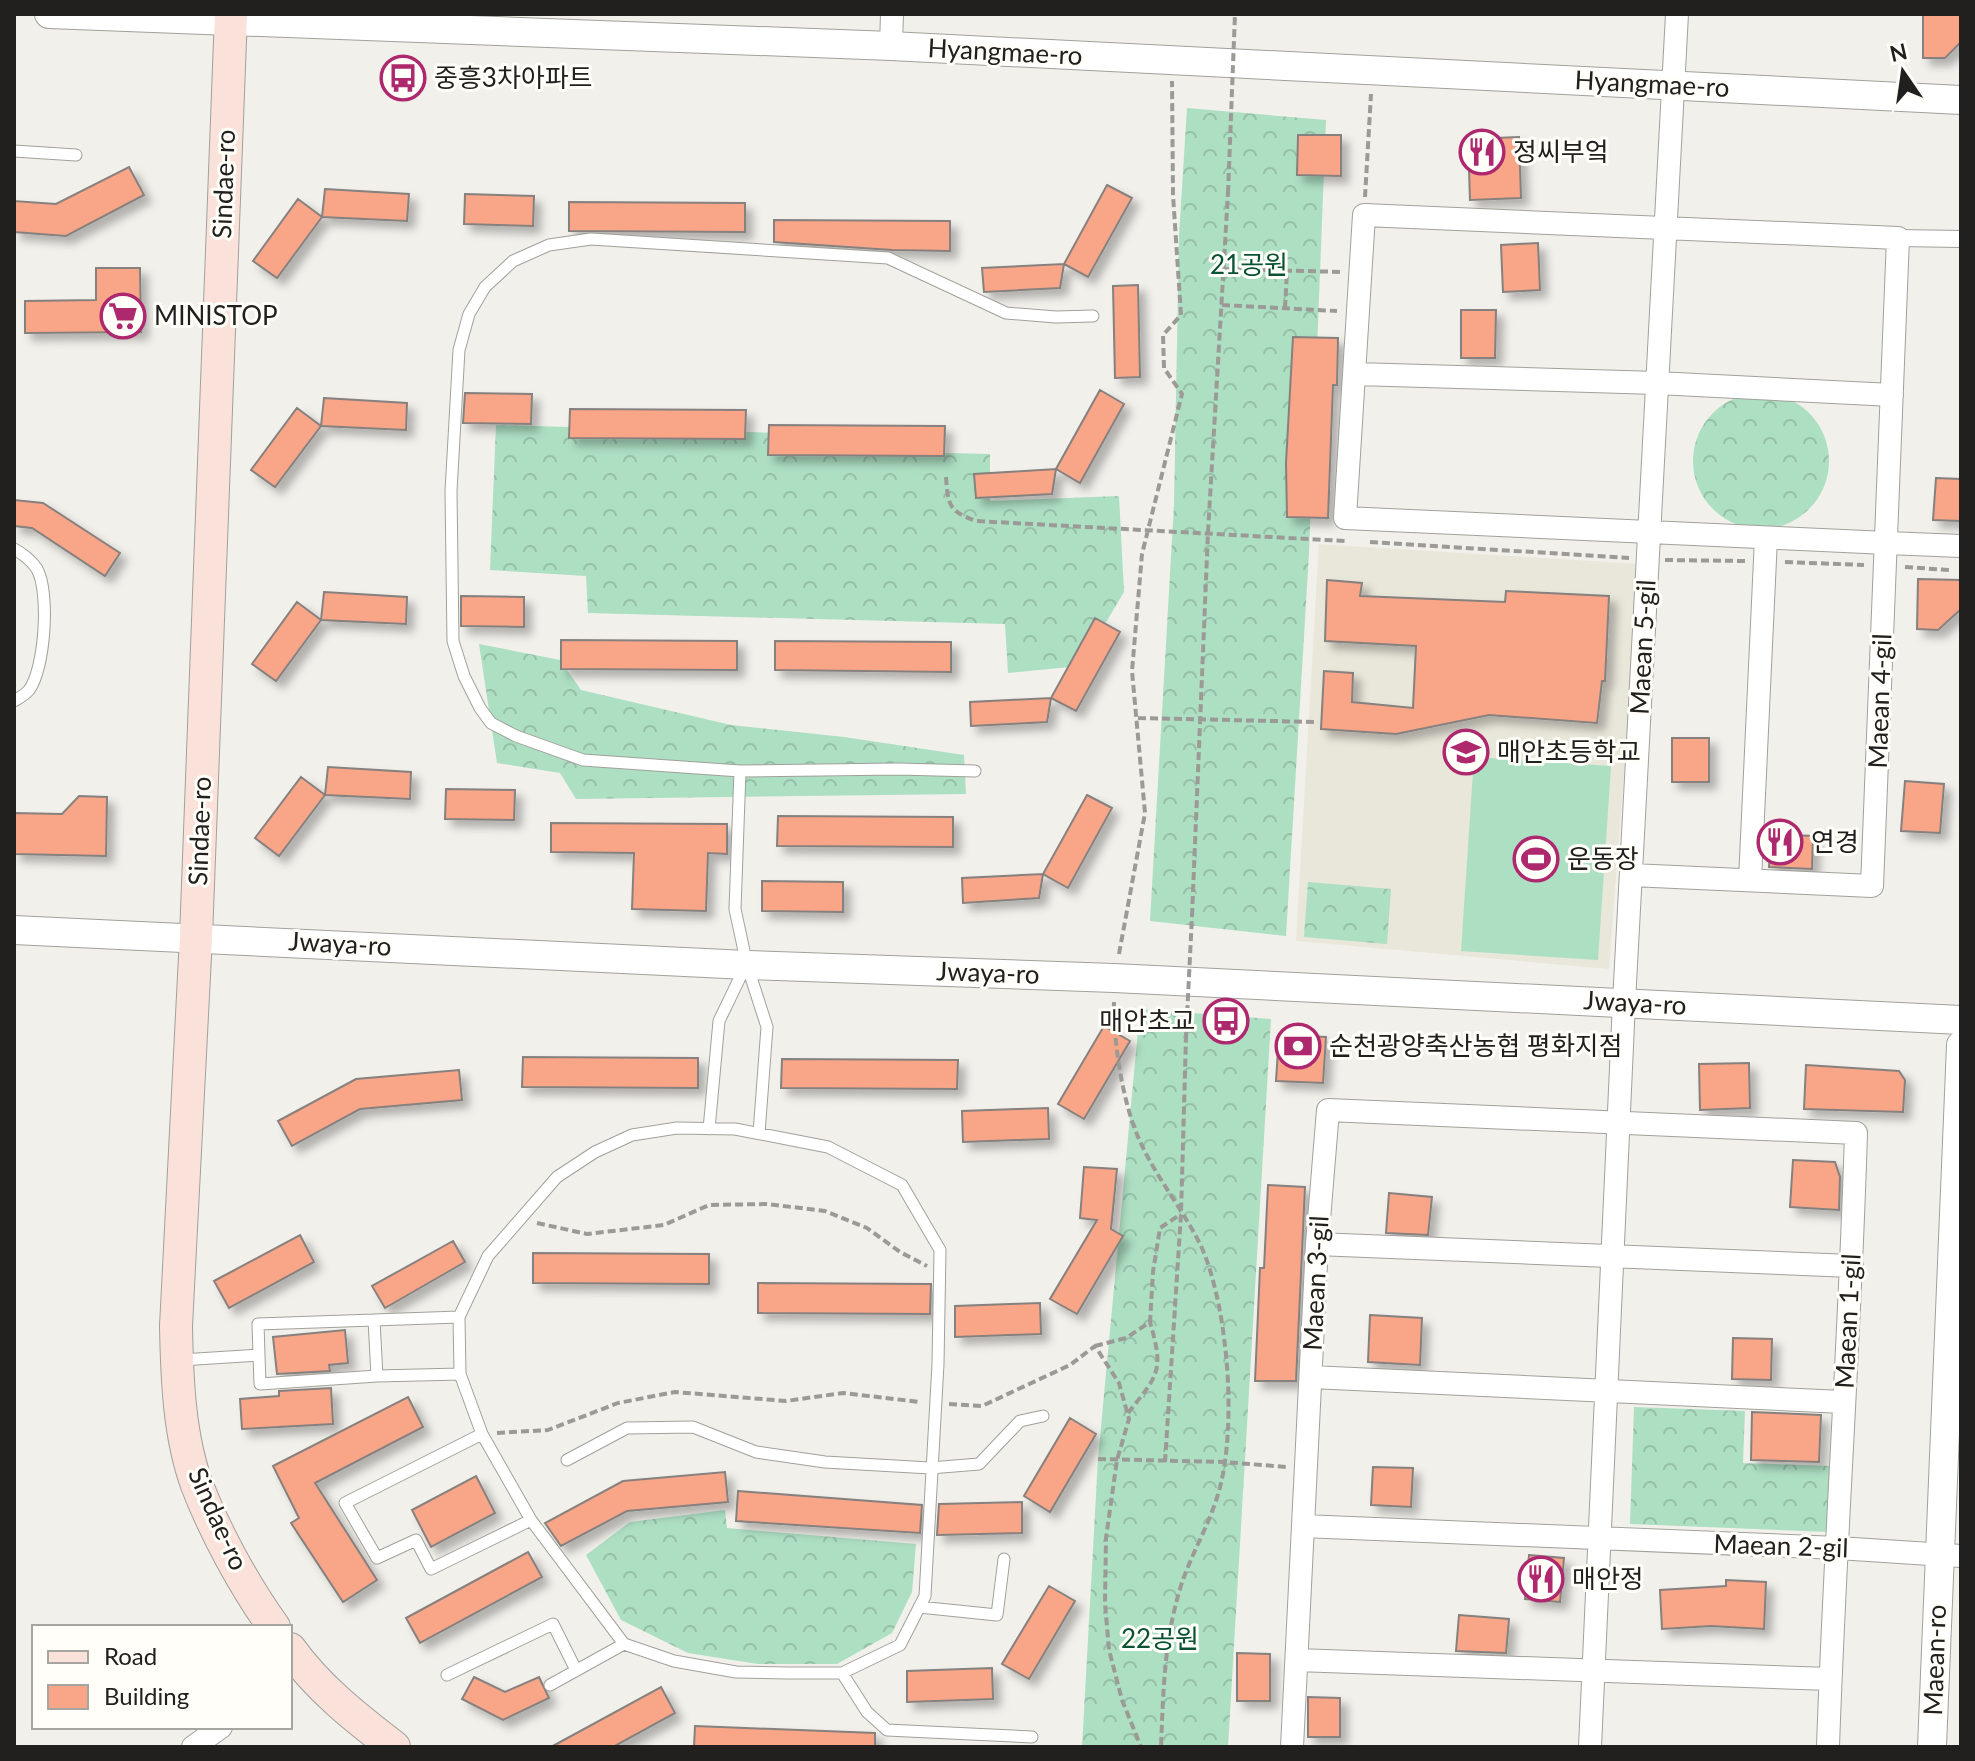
<svg xmlns="http://www.w3.org/2000/svg" width="1975" height="1761" font-family="Lato,'Noto Sans KR',sans-serif">
<style>
.built{fill:#e9e6da}
.grass{fill:#addfc3}
.forest{fill:url(#forest-crowns)}
.building{fill:#f9a688;stroke:#86817f;stroke-width:2;filter:url(#shadow)}
.lines{fill:none;stroke-linecap:round;stroke-linejoin:round}
.service-casing{stroke:#a1a09b;stroke-width:13}
.pedestrian-casing{stroke:#a1a09b;stroke-width:18}
.minor-casing{stroke:#a1a09b;stroke-width:24}
.tertiary-casing{stroke:#a1a09b;stroke-width:30}
.secondary-casing{stroke:#a1a09b;stroke-width:34}
.path{stroke:#9c9a97;stroke-width:4;stroke-dasharray:8 4;stroke-linecap:butt}
.service{stroke:#fff;stroke-width:11}
.pedestrian{stroke:#fff;stroke-width:16}
.minor{stroke:#fff;stroke-width:22}
.tertiary{stroke:#fff;stroke-width:28}
.secondary{stroke:#fae2db;stroke-width:32}
.path-bridge{stroke:#9c9a97;stroke-width:4;stroke-dasharray:8 4;stroke-linecap:butt}
.labels{text-anchor:middle;stroke-width:6;stroke-linejoin:round;paint-order:stroke}
.street-label{font-size:26px;fill:#21201f;stroke:#fffef9}
.poi-label{font-size:26px;fill:#21201f;stroke:#fffef9;text-anchor:start}
.park-label{font-size:26px;fill:#085134;stroke:#fffef9}
</style>
<defs>
<pattern id="forest-crowns" width="20" height="18" patternUnits="userSpaceOnUse" patternTransform="scale(2)"><rect width="20" height="18" fill="#addfc3"/><path d="M2 6a3 3 0 1 1 6 0M12 15a3 3 0 1 1 6 0" fill="none" stroke="#95bfa7"/></pattern>
<filter id="shadow"><feDropShadow dx="7" dy="7" stdDeviation="4" flood-color="#0004"/></filter>
</defs>
<rect width="100%" height="100%" fill="#f2f0eb"/>
<path class="built" d="M1319,544L1640,564L1609,969L1296,941Z"/>
<path class="grass" d="M1474,757L1611,766L1598,960L1461,951Z"/>
<path class="forest" d="M1187,108L1326,120L1309,553L1286,936L1150,921L1174,504L1179,235Z
M1693 461a68 68 0 1 1 136 0a68 68 0 1 1-136 0Z
M496,425L778,433L774,449L990,454V501L1119,496L1124,592L1080,666L1008,673L1005,624L588,613L586,576L490,570Z
M479,644L560,660L581,690L731,725L844,737L964,755L966,794L576,799L560,773L497,763Z
M1308,882L1391,889L1387,944L1304,937Z
M1140,1009L1271,1019L1228,1747H1082L1098,1459Z
M1634,1407L1745,1411L1743,1463L1832,1466L1829,1532L1630,1524Z
M725,1510L727,1528L916,1544L912,1592L892,1633L837,1664H758L688,1653L621,1620L586,1555L630,1522Z"/>
<path class="building" d="M1923,14H1961V42L1945,58H1923Z
M1298,135H1341V176L1297,175Z
M1519,137L1521,198L1470,200L1468,139Z
M129,167L144,195L66,236L14,232V201L56,204Z
M1107,185L1132,198L1088,277L1064,264Z
M325,189L409,194L407,221L322,217Z
M465,194L534,196L533,226L464,224Z
M298,199L322,217L277,278L253,261Z
M569,202L745,203V232L569,231Z
M774,220L950,221V251L892,250L774,242Z
M1538,243L1540,290L1503,292L1501,245Z
M1064,264L1060,288L984,292L982,268Z
M96,268H140L141,332L25,333V301L96,300Z
M1138,285L1140,377L1115,378L1113,286Z
M1461,310H1496L1495,358H1461Z
M1293,337L1338,338L1337,385H1333L1328,518L1287,517L1286,463Z
M1100,390L1124,404L1080,483L1056,469Z
M465,393L532,394L531,424L463,423Z
M324,398L407,403L406,430L321,426Z
M297,408L321,426L275,487L251,470Z
M570,409L746,410L745,439L569,438Z
M769,425L945,426L944,456L768,455Z
M1056,469L1052,494L976,498L974,474Z
M1936,478L1961,479V521L1933,520Z
M14,500L43,503L120,553L105,576L32,528L14,526Z
M1918,579L1960,580V610L1938,630L1917,629Z
M1327,580L1362,583L1360,596L1505,602L1506,591L1609,596L1605,681H1602L1597,723L1489,715L1396,734L1321,729L1324,671L1353,673L1352,702L1413,708L1416,646L1325,641Z
M324,592L407,597L406,624L321,620Z
M461,596L524,597V627L461,626Z
M297,602L321,620L276,681L252,664Z
M1095,618L1120,632L1076,711L1051,698Z
M561,640L737,641V670L561,669Z
M775,641L951,642V672L775,670Z
M1051,698L1047,722L971,726L970,702Z
M1672,738H1709V782H1672Z
M328,767L411,772L410,799L325,795Z
M301,777L325,795L279,856L255,838Z
M1905,781L1944,784L1940,833L1901,831Z
M446,789L515,790L514,820L445,819Z
M1087,795L1112,808L1068,888L1043,874Z
M79,796L107,797L106,856L14,854V813L62,814Z
M778,816L953,817V847L777,846Z
M551,823L727,824V854L708,853L706,911L632,909L634,853L551,852Z
M1771,834L1813,836L1812,869L1769,867Z
M1043,874L1039,898L963,903L962,878Z
M762,881L843,882V912L762,911Z
M1104,1026L1130,1041L1084,1119L1058,1104Z
M1279,1035L1326,1037L1323,1083L1276,1081Z
M523,1057L698,1058V1088L522,1087Z
M782,1059L958,1060L957,1089L781,1088Z
M1749,1063L1750,1108L1700,1110L1699,1064Z
M1806,1065L1899,1071L1905,1080L1903,1112L1804,1109Z
M459,1070L462,1100L360,1109L292,1146L278,1121L356,1079Z
M1048,1108L1049,1139L963,1142L962,1111Z
M1793,1160L1835,1162L1840,1177L1839,1210L1790,1207Z
M1084,1167L1117,1169L1111,1229L1123,1236L1077,1314L1050,1299L1097,1220L1080,1218Z
M1268,1185L1305,1187L1296,1381H1255L1260,1268H1264Z
M1389,1193L1432,1197L1428,1235L1386,1233Z
M300,1235L314,1262L229,1308L214,1281Z
M453,1241L465,1262L385,1308L372,1286Z
M533,1253L709,1254V1284L533,1283Z
M758,1283L931,1284L930,1314L758,1313Z
M1040,1303L1041,1334L955,1337V1306Z
M1370,1315L1422,1318L1420,1365L1368,1362Z
M345,1330L348,1363L329,1365L330,1371L277,1374L273,1337Z
M1733,1338L1772,1339L1771,1380L1732,1379Z
M331,1388L333,1424L242,1429L240,1399L279,1396V1391Z
M408,1397L423,1427L315,1483L377,1580L343,1602L291,1523L299,1518L273,1466Z
M1752,1412L1821,1415L1819,1462L1751,1460Z
M1070,1418L1096,1434L1050,1512L1024,1496Z
M1373,1467L1413,1468L1411,1507L1371,1505Z
M725,1472L728,1502L627,1511L561,1546L545,1523L623,1481Z
M476,1476L495,1513L431,1547L412,1510Z
M738,1491L922,1505L920,1533L736,1521Z
M1022,1502V1533L937,1535L939,1504Z
M528,1552L542,1577L420,1643L406,1618Z
M1529,1555L1564,1558L1560,1602L1525,1599Z
M1726,1580L1766,1582L1764,1629L1711,1626L1662,1629L1660,1590L1726,1586Z
M1049,1586L1075,1601L1029,1679L1002,1664Z
M1459,1615L1509,1619L1506,1653L1456,1651Z
M1237,1653L1270,1654V1701H1237Z
M992,1668L993,1699L907,1702V1671Z
M474,1677L505,1692L539,1677L549,1698L503,1720L462,1699Z
M661,1687L675,1713L613,1747H551Z
M1308,1697L1340,1698V1737H1308Z
M695,1726L875,1733V1747H694Z"/>
<g class="lines">
<g class="service-casing">
<path id="service" d="M14,151L76,155
M14,549C22,553 32,561 37,569C50,592 45,669 29,690C25,695 19,698 14,701
M740,771L898,769L975,771
M709,1129L719,1021L746,965
M759,1133L767,1027L747,965L735,909L740,771L583,760L516,736L491,723L480,708L464,676L453,641L451,491L459,350L469,314L485,287L513,261L549,245L591,239L888,258L1006,313L1056,317L1093,316
M459,1317L488,1256L557,1177L595,1152L632,1135L677,1128L735,1129L828,1147L902,1185L940,1250L938,1364L925,1596L900,1645L842,1673H788L736,1672L674,1661L624,1644
M374,1320L459,1317L460,1374L377,1376
M181,1360L259,1355L260,1384L377,1376L374,1320L258,1324L259,1355
M460,1374L482,1434L345,1503L377,1558L416,1540L431,1569L531,1520L482,1434
M567,1460L627,1428L693,1427L756,1452L825,1462L930,1468L979,1464L1020,1421L1043,1416
M531,1520L624,1644L550,1685
M919,1607L997,1615L1004,1559
M842,1673L867,1712L887,1730L1032,1737
M447,1675L553,1624L576,1670"/>
</g>
<g class="pedestrian-casing">
<path id="pedestrian" d="M1898,238L1961,239"/>
</g>
<g class="minor-casing">
<path id="minor" d="M891,46L892,14
M1356,374L1657,383L1892,395
M1631,875L1872,886L1898,238L1364,215L1345,518L1887,543L1961,546
M1750,880L1766,538
M1317,1244L1852,1266
M1311,1377L1843,1402
M1303,1526L1838,1548L1961,1556
M1297,1660L1830,1679
M193,1747L221,1727
M1292,1747L1317,1244L1328,1110L1856,1133C1850,1338 1835,1542 1828,1747
M1590,1747L1624,1002L1677,14"/>
</g>
<g class="tertiary-casing">
<path id="tertiary" d="M49,14L891,46L1961,100
M14,930L747,965L1114,978L1961,1020
M1932,1747L1961,1045"/>
</g>
<g class="secondary-casing">
<path id="secondary" d="M231,14L196,937L176,1326C177,1378 179,1436 197,1485C215,1532 245,1587 274,1627
M290,1649C318,1688 356,1718 394,1747"/>
</g>
<path class="path" d="M1365,197L1371,94
M1224,269L1343,272
M1222,305L1337,311
M1285,308L1287,271
M946,477C948,506 949,511 976,521L1345,541
M1370,542L1629,558
M1665,560L1745,561
M1785,562L1864,565
M1905,567L1949,570
M1138,718L1318,722
M1192,916L1208,532L1228,193
M1119,954L1145,813L1132,671L1142,554L1182,394L1164,368L1163,335L1181,315L1173,195L1172,81
M1114,1002C1113,1041 1123,1104 1139,1139C1155,1176 1182,1208 1200,1244C1212,1268 1221,1311 1224,1338C1230,1380 1231,1442 1221,1483C1212,1523 1188,1557 1178,1596C1164,1645 1163,1697 1161,1747
M537,1223L587,1234L664,1225L709,1205L767,1204L825,1211L867,1228L900,1252L927,1266
M1095,1346L1126,1338L1150,1322L1153,1272L1160,1228L1181,1214
M949,1404L982,1406L1070,1365L1095,1346L1119,1383L1129,1419L1117,1460L1106,1538L1105,1603L1109,1650L1122,1700L1141,1747
M1128,1413C1159,1374 1164,1371 1150,1322
M497,1433L548,1430L618,1403L675,1392L786,1401L843,1393L920,1402
M1098,1459L1224,1462L1287,1467
M1165,1462L1181,1214L1186,1037"/>
<use href="#service" class="service"/>
<use href="#pedestrian" class="pedestrian"/>
<use href="#minor" class="minor"/>
<use href="#tertiary" class="tertiary"/>
<use href="#secondary" class="secondary"/>
<path class="path-bridge" d="M1228,193L1235,14
M1186,1037L1192,916"/>
</g>
<defs>
<g id="bus-ring" transform="scale(2.3)"><circle r="9.5" fill="#fffef9" stroke="#ae286e" stroke-width="1.5"/><path d="M-5-6H5V4H4V6H2V4H-2V6H-4V4H-5ZM-3.5-4V0h7V-4ZM-3.5 1.2v1.5H-2V1.2ZM2 1.2v1.5H3.5V1.2Z" fill="#ae286e"/></g>
<g id="restaurant-ring" transform="scale(2.3)"><circle r="9.5" fill="#fffef9" stroke="#ae286e" stroke-width="1.5"/><path d="M-5-6h1v4h1v-4h1v4h1v-4h1v5L-1.5 .5V6h-2V.5L-5-1ZM5-6V6H3V1.5H1.5Q1.5-4 5-6Z" fill="#ae286e"/></g>
<g id="supermarket-ring" transform="scale(2.3)"><circle r="9.5" fill="#fffef9" stroke="#ae286e" stroke-width="1.5"/><path d="M-6-5.5h2.5l.6 2H6L4.5 2H-2.5L-4.4-4H-6ZM-1.5 3.2a1.3 1.3 0 1 0 .1 0ZM3 3.2a1.3 1.3 0 1 0 .1 0Z" fill="#ae286e"/></g>
<g id="school-ring" transform="scale(2.3)"><circle r="9.5" fill="#fffef9" stroke="#ae286e" stroke-width="1.5"/><path d="M0-5L7-2L0 1L-7-2ZM-4 1L0 2.5L4 1V4Q0 6-4 4Z" fill="#ae286e"/></g>
<g id="stadium-ring" transform="scale(2.3)"><circle r="9.5" fill="#fffef9" stroke="#ae286e" stroke-width="1.5"/><path d="M0-5a6.5 5 0 1 0 0 10a6.5 5 0 1 0 0-10ZM-3.5-1.8h7v3.6h-7Z" fill="#ae286e"/></g>
<g id="bank-ring" transform="scale(2.3)"><circle r="9.5" fill="#fffef9" stroke="#ae286e" stroke-width="1.5"/><path d="M-6-4H6V4H-6ZM0-2.3a2.3 2.3 0 1 0 0 4.6a2.3 2.3 0 1 0 0-4.6Z" fill="#ae286e"/></g>
</defs>
<g fill-rule="evenodd">
<use href="#bus-ring" x="403" y="78"/>
<use href="#restaurant-ring" x="1482" y="152"/>
<use href="#supermarket-ring" x="123" y="316"/>
<use href="#school-ring" x="1466" y="752"/>
<use href="#restaurant-ring" x="1780" y="842"/>
<use href="#stadium-ring" x="1536" y="859"/>
<use href="#bus-ring" x="1226" y="1021"/>
<use href="#bank-ring" x="1298" y="1046"/>
<use href="#restaurant-ring" x="1541" y="1579"/>
</g>
<g class="labels">
<g class="street-label">
<text transform="translate(1005 52) rotate(3)" y="9">Hyangmae-ro</text>
<text transform="translate(1652 84) rotate(3)" y="9">Hyangmae-ro</text>
<text transform="translate(224 184) rotate(-88)" y="9">Sindae-ro</text>
<text transform="translate(1643 647) rotate(-87)" y="9">Maean 5-gil</text>
<text transform="translate(1880 701) rotate(-88)" y="9">Maean 4-gil</text>
<text transform="translate(200 831) rotate(-88)" y="9">Sindae-ro</text>
<text transform="translate(340 944) rotate(3)" y="9">Jwaya-ro</text>
<text transform="translate(988 973) rotate(2)" y="9">Jwaya-ro</text>
<text transform="translate(1635 1003) rotate(3)" y="9">Jwaya-ro</text>
<text transform="translate(1316 1283) rotate(-87)" y="9">Maean 3-gil</text>
<text transform="translate(1848 1321) rotate(-87)" y="9">Maean 1-gil</text>
<text transform="translate(218 1519) rotate(66)" y="9">Sindae-ro</text>
<text transform="translate(1781 1546) rotate(2)" y="9">Maean 2-gil</text>
<text transform="translate(1935 1660) rotate(-88)" y="9">Maean-ro</text>
</g>
<g class="poi-label">
<text x="434" y="87">중흥3차아파트</text>
<text x="1513" y="161">정씨부엌</text>
<text x="154" y="325">MINISTOP</text>
<text x="1497" y="761">매안초등학교</text>
<text x="1811" y="851">연경</text>
<text x="1567" y="868">운동장</text>
<text x="1195" y="1030" text-anchor="end">매안초교</text>
<text x="1329" y="1055">순천광양축산농협 평화지점</text>
<text x="1572" y="1588">매안정</text>
</g>
<g class="park-label">
<text x="1249" y="274">21공원</text>
<text x="1160" y="1648">22공원</text>
</g>
</g>
<rect width="1975" height="1761" fill="none" stroke="#21201f" stroke-width="32"/>
<rect x="32" y="1625" width="260" height="104" fill="#fffef9" stroke="#a6a5a2" stroke-width="2"/>
<rect x="48" y="1651" width="40" height="12" fill="#fae2db" stroke="#a6a5a2" stroke-width="2"/>
<text x="104" y="1665" font-size="24" fill="#21201f">Road</text>
<rect x="48" y="1685" width="40" height="24" fill="#f9a688" stroke="#a6a5a2" stroke-width="2"/>
<text x="104" y="1705" font-size="24" fill="#21201f">Building</text>
<g transform="translate(1903 72) rotate(347)" stroke="#fffef9" stroke-width="6" paint-order="stroke">
<path d="M0-6L14 30L0 20L-14 30Z" fill="#21201f"/>
<text y="-12" font-size="22" font-weight="bold" text-anchor="middle" fill="#21201f">N</text>
</g>
</svg>
